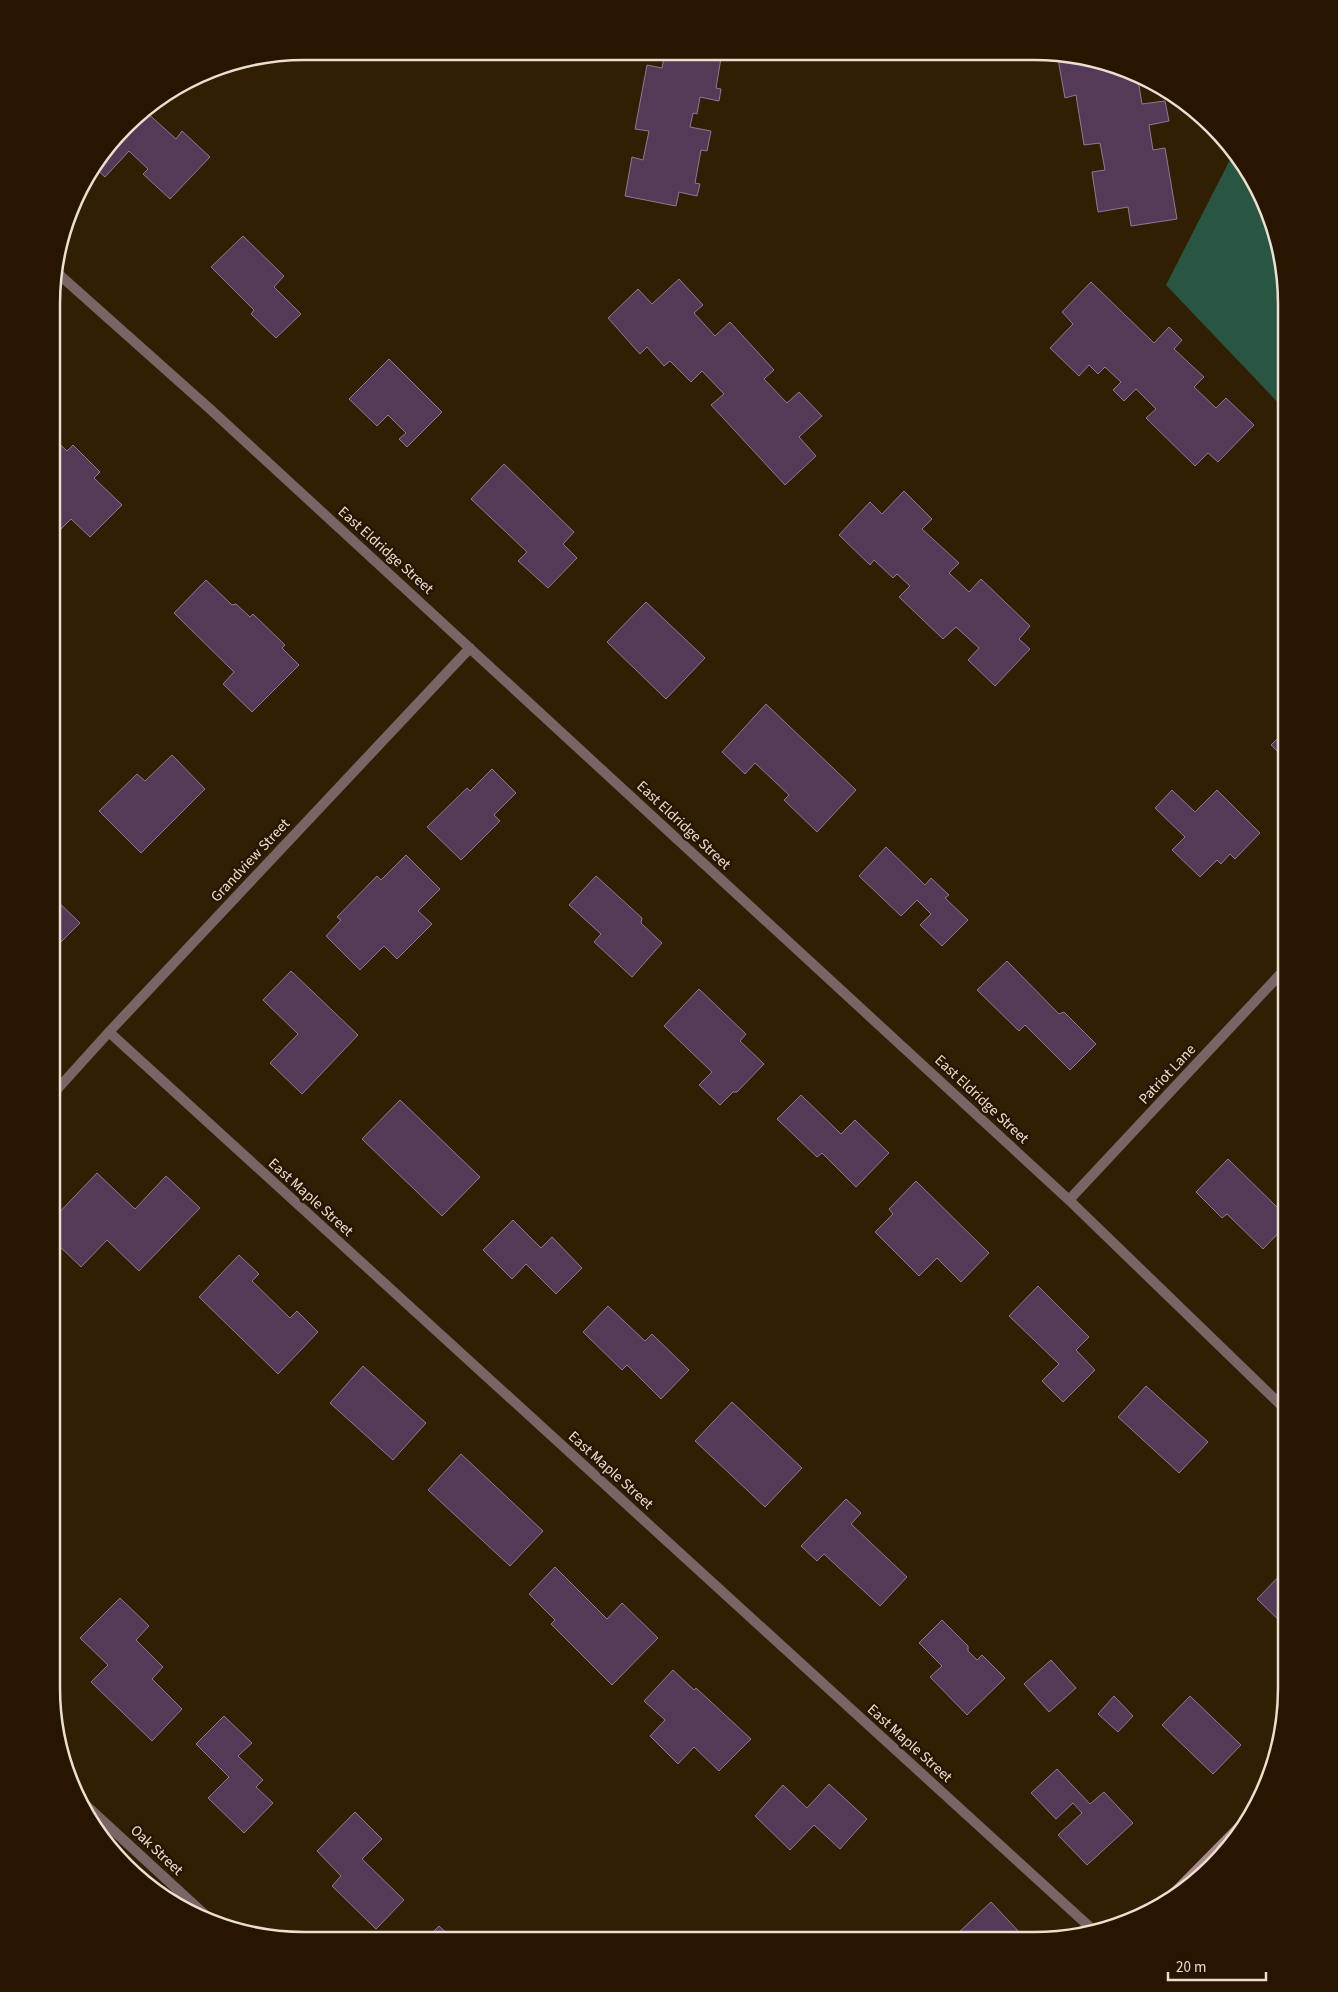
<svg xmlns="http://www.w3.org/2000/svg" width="1338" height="1992" font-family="'Source Sans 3',sans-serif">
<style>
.forest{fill:#295643}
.building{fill:#553a58;stroke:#917893}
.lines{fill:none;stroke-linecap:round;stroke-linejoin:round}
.street{stroke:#796466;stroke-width:10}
.secondary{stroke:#aa898c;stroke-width:10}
.labels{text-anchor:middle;stroke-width:5;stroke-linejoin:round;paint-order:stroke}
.street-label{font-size:15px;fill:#ecdfd0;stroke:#271500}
.rim{fill:none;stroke:#ecdfd0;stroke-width:2.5}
</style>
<rect width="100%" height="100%" fill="#311f04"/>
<path class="forest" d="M1235,150L1267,207L1287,304V412L1166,285Z"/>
<path class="building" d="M665,52H722L716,88L721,89L719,101L700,97L697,114L693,113L690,127L711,131L707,151L701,150L695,183L700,184L697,196L679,192L676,206L625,196L632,157L643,160L649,131L635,129L647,65L662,68Z
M1076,56L1131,71L1137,74L1142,104L1165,101L1169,121L1149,125L1153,150L1165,148L1177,219L1131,226L1128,207L1098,212L1092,172L1105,170L1100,143L1084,145L1076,95L1065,98L1058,59Z
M144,110L176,139L182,131L210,157L170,199L143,174L148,169L129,151L105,177L94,167L137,114Z
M243,236L284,276L274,287L301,314L276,338L251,314L254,310L211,267Z
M679,279L703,305L694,313L715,336L730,322L774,370L764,379L787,403L799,392L822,416L799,437L816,456L785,485L711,405L724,394L702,371L691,382L670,361L664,366L647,347L640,354L608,318L638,289L652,304Z
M1091,282L1154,343L1169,327L1182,340L1174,349L1204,377L1194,387L1216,408L1226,398L1254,425L1218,462L1208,453L1195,466L1146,418L1156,409L1136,389L1124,401L1113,390L1121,382L1105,367L1098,374L1089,365L1079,376L1050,348L1073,324L1062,312Z
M389,359L442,412L407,447L399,439L406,433L388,415L377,426L349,399Z
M53,438L67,451L73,445L100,472L94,478L122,505L90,537L71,519L57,533L53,529Z
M504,464L574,532L563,544L577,558L548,588L518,561L527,552L471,499Z
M904,491L932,519L922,529L959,563L949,573L969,592L981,579L1030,626L1019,639L1030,649L995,686L968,660L979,648L956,627L943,639L899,597L910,586L897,574L893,578L874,560L870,565L839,535L870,502L882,514Z
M206,580L232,605L236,604L250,617L253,614L285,645L282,648L299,665L252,712L223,684L234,672L174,613Z
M646,602L705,658L666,699L607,642Z
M766,704L856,790L817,832L784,800L789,795L755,763L745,774L722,752Z
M1287,729V760L1271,745Z
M172,755L205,789L141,853L99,811L137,774L145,781Z
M492,769L516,793L494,815L500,821L461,860L427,827L467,788L470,791Z
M1172,790L1195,812L1217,790L1260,833L1235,859L1230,854L1221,864L1217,860L1200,877L1172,850L1185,837L1155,808Z
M886,847L925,885L931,878L949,895L945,898L968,920L942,946L920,925L931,914L917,900L901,916L859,876Z
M406,855L440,889L418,911L432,924L397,959L384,946L360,970L326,936L341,920L337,917L377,876L381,880Z
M596,876L642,918L641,923L662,943L632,977L594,942L601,934L569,905Z
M52,896L80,923L52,951Z
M1007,961L1059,1014L1064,1012L1096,1044L1070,1070L1025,1025L1019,1031L977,990Z
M291,971L358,1035L302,1094L270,1063L298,1034L263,1000Z
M699,989L746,1034L740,1041L764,1064L737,1092H733L720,1105L699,1085L712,1072L664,1026Z
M801,1095L841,1134L855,1120L889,1153L856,1187L822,1153L817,1157L777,1119Z
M400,1100L480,1177L442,1216L362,1139Z
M1228,1159L1286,1216V1225L1263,1249L1227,1214L1222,1218L1196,1192Z
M97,1173L135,1209L166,1176L200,1208L139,1271L107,1240L81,1267L52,1239V1220Z
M916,1181L989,1253L961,1282L937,1258L919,1276L875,1232L893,1214L889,1209Z
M513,1220L541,1248L552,1237L582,1268L556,1294L526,1264L512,1279L483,1250Z
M239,1255L259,1274L252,1281L290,1318L297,1311L318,1332L278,1374L199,1297Z
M1038,1286L1089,1337L1076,1350L1095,1370L1063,1402L1042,1381L1059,1364L1009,1316Z
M608,1306L645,1341L652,1334L689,1370L661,1399L627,1365L622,1370L583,1332Z
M52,1354L57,1359L52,1365Z
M363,1366L426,1423L393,1460L330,1403Z
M1146,1386L1208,1442L1179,1473L1118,1417Z
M732,1402L802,1468L765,1507L695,1441Z
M461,1454L543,1531L510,1566L428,1490Z
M846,1499L861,1513L851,1524L907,1577L880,1606L824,1554L817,1561L801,1546Z
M555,1567L607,1619L622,1603L658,1638L612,1685L551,1624L555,1620L529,1594Z
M1286,1569V1627L1257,1599Z
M120,1598L149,1626L136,1640L163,1667L152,1679L182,1709L152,1741L91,1682L108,1665L80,1638Z
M942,1620L968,1646V1651L977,1660L982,1655L1005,1678L967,1715L930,1677L942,1666L919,1643Z
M1051,1660L1076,1688L1049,1712L1024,1684Z
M673,1670L694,1690L696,1688L751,1739L719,1771L694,1747L678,1764L650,1736L665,1720L644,1701Z
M1114,1696L1133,1716L1118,1732L1098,1714Z
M1190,1696L1241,1745L1213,1774L1162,1725Z
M224,1716L252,1743L238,1756L263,1780L256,1787L273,1803L244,1833L208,1798L229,1777L196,1744Z
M1057,1769L1090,1804L1104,1792L1133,1823L1087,1865L1058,1835L1082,1813L1073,1803L1056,1819L1031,1793Z
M829,1784L867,1819L840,1849L814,1825L790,1850L755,1816L783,1785L807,1808Z
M355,1812L382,1839L362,1859L404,1900L376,1929L332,1886L341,1876L317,1851Z
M991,1902L1022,1935L1017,1941H963L957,1934Z
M439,1926L453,1939H426Z"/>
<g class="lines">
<path class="street" d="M54,270L210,409L1069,1200L1286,1410
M109,1032L1092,1929
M52,1095L109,1032L470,648
M1069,1200L1286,968
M78,1798L215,1924"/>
<path class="secondary" d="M1166,1901L1250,1816"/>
</g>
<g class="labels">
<g class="street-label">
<text transform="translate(386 550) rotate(42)" y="5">East Eldridge Street</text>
<text transform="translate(684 825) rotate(43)" y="5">East Eldridge Street</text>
<text transform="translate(250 860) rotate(-47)" y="5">Grandview Street</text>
<text transform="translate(1167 1074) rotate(-47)" y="5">Patriot Lane</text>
<text transform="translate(982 1099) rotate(43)" y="5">East Eldridge Street</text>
<text transform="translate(311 1197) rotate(42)" y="5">East Maple Street</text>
<text transform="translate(611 1470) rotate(42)" y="5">East Maple Street</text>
<text transform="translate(910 1743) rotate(42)" y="5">East Maple Street</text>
<text transform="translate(157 1850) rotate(43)" y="5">Oak Street</text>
</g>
</g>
<path d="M0 0H1338V1992H0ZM304 60H1034A244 244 0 0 1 1278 304V1688A244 244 0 0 1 1034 1932H304A244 244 0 0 1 60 1688V304A244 244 0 0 1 304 60Z" fill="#271500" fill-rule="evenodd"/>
<path class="rim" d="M304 60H1034A244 244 0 0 1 1278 304V1688A244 244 0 0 1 1034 1932H304A244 244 0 0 1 60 1688V304A244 244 0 0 1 304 60Z"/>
<path d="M1168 1972v8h98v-8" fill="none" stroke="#ecdfd0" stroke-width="2.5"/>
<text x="1176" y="1972" font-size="15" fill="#ecdfd0" stroke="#271500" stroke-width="4" paint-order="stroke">20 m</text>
</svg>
